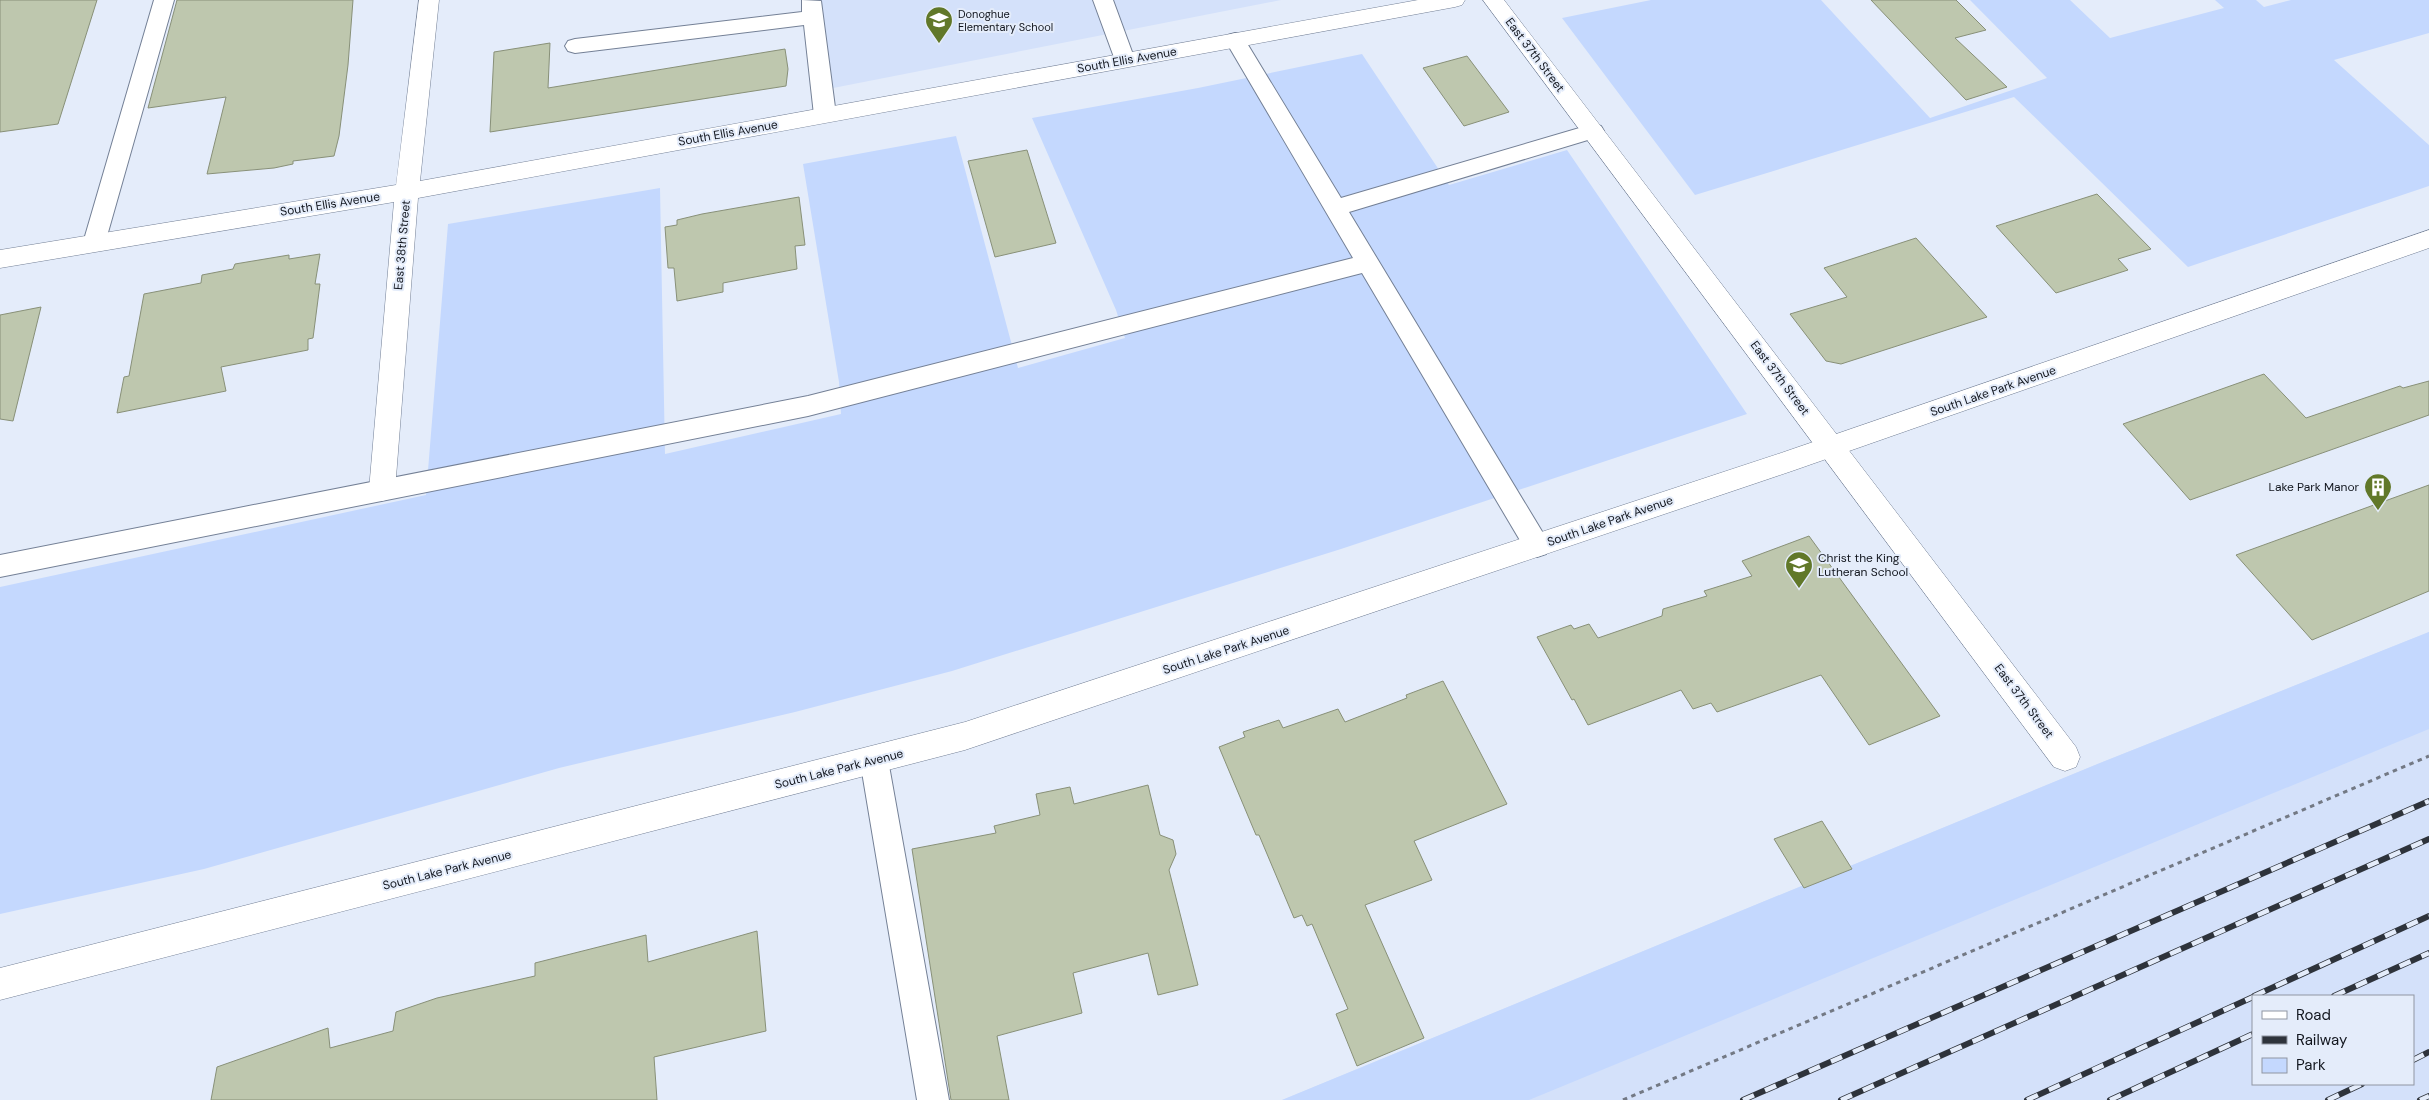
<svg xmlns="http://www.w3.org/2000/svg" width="2429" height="1100" font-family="'DM Sans',sans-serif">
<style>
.built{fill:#d4e1fa;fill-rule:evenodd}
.green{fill:#c4d8fe}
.building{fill:#bec7ae;stroke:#889078}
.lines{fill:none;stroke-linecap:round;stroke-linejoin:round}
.service-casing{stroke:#748096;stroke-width:2}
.minor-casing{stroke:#748096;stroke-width:1}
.tertiary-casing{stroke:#748096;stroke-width:1}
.path{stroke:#737984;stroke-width:3;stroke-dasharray:4.5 4.5;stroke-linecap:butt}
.service{fill:#fff;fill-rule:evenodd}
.minor{fill:#fff;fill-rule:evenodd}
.tertiary{fill:#fff;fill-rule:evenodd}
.rail-casing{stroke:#2e333b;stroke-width:6}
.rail{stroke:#e4ecfa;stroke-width:4.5;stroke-dasharray:12;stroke-linecap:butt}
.labels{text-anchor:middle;stroke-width:4;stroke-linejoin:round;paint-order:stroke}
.far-poi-label{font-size:11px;fill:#11151d;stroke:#e4ecfa;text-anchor:start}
.street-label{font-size:12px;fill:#11151d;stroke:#e4ecfa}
.poi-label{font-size:12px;fill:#11151d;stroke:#e4ecfa;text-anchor:end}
</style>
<rect width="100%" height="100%" fill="#e4ecfa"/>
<path class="built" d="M818,0H1281L828,89Z
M2429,632V1100H1282L2100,763ZM2253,996H2413V1084H2253Z"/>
<path class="green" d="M1651,0H1821L1930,118L2047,78L1970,0H2070L2110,38L2224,8L2215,0H2256L2264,7L2291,0H2429V33L2334,60L2429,145V186L2188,267L2014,97L1695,195L1562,18Z
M1362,54L1449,185L1567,150L1747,414L1341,549L952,671L795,712L559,768L204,869L0,914V587L426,495L448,224L660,188L665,454L841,414L839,382L803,164L956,136L1018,368L1125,338L1116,310L1032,118L1198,88Z
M2429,632V729L1529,1100H1282L2100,763Z"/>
<path class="building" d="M0,0H97L58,124L0,132Z
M177,0H353L348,65L339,136L334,156L293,161V164L274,168L207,174L226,97L148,108Z
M1871,0H1956L1986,30L1955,38L2007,87L1966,100Z
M550,43L548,88L785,49L788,69L786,86L490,132L494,52Z
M1467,56L1509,112L1464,126L1423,68Z
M1027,150L1056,243L995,257L968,161Z
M2097,194L2151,249L2118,259L2128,270L2056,293L1996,226Z
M799,197L805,245L795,246L797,269L723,283V292L677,301L674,268H668L665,227L677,225V220L702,214Z
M1916,238L1987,317L1841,364L1826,361L1790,314L1847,297L1824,268Z
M320,254L315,284H320L313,338L308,339V350L221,367L226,391L117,413L124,377L129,376L144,294L201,283L202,275L233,269L235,264L289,255V259Z
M41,307L13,421L0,419V315Z
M2264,374L2306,418L2400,386L2403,388L2429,381V415L2190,500L2123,424Z
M2429,485V591L2312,640L2236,555Z
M1809,536L1940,716L1869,745L1821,675L1717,712L1711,703L1693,709L1681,690L1588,725L1574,699L1572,700L1537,637L1571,625L1574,629L1589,624L1598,638L1662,616L1663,609L1707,596L1704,591L1752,576L1742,561Z
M1443,681L1507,804L1414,841L1432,880L1365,905L1424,1038L1357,1066L1336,1014L1348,1009L1312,924L1307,926L1302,915L1294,918L1259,835H1256L1219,747L1245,737L1243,732L1279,720L1283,728L1338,709L1345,722L1407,698L1406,695Z
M1148,785L1160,835L1173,840L1176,854L1169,870L1198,985L1158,995L1148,953L1073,973L1082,1013L997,1036L1009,1100H951L912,849L996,833L994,826L1040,815L1036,794L1070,787L1074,804Z
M1822,821L1852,869L1804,888L1774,839Z
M757,931L766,1031L654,1057L657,1100H211L217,1067L328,1028L330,1048L393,1031L396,1012L437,998L535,976V963L646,935L648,962Z"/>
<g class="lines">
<g class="service-casing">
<path id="service" d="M154,0H174L105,243L102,249L94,251L86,249L83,243Z
M802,0L821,1L836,115L833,120L825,122L817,120L814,115L804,25L575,53L568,51L565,46L568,41L575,39L802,12Z
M1093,0H1113L1135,60L1132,65L1125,67L1118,65L1115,60Z
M1235,33L1242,35L1341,198L1593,124L1601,126L1604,131L1601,136L1349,212L1546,538L1550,546L1546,554L1537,557L1528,554L1362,273L808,416L0,577V555L808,396L1353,258L1225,40L1228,35Z
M874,747L884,751L888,760L949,1100H917L860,760L864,751Z"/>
</g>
<g class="minor-casing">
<path id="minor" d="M419,0H439L420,181L1418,0H1465L1462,5L1455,7L418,198L395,490L391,498L382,501L373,498L369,490L394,202L0,268V250L396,185Z
M1483,0H1504L2076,747L2080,757L2076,767L2065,771L2054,767Z"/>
</g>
<g class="tertiary-casing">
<path id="tertiary" d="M2429,230V248L1792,471L965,750L0,1000V968L965,722L1781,453Z"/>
</g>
<path class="path" d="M1623,1100L2429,756"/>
<use href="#service" class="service"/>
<use href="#minor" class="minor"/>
<use href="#tertiary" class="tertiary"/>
<g class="rail-casing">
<path id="rail" d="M2254,996L2429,916
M2334,996L2429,953
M2413,1060L2429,1052
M1743,1100L2429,801
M1841,1100L2429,839
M2027,1100L2253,997
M2110,1100L2253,1034
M2328,1100L2362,1084
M2420,1100L2429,1096"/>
</g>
<use href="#rail" class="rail"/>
</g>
<defs>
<g id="school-pin" transform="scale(1.4375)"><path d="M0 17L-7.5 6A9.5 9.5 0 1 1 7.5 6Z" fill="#617829" stroke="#e4ecfa"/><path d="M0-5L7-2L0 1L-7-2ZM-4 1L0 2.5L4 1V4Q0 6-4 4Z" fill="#fff"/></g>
<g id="building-pin" transform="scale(1.4375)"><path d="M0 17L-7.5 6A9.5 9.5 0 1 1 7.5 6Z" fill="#617829" stroke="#e4ecfa"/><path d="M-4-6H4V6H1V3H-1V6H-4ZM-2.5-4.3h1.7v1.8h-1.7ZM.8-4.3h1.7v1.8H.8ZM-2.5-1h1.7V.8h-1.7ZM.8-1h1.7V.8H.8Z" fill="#fff"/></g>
</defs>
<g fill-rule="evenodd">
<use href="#school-pin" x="939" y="20"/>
<use href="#building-pin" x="2378" y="487"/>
<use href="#school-pin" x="1799" y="565"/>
</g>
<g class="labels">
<g class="far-poi-label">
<text x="958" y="18">Donoghue<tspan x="958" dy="13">Elementary School</tspan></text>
</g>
<g class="street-label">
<text transform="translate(1535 55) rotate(53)" y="4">East 37th Street</text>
<text transform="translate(1127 60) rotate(-10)" y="4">South Ellis Avenue</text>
<text transform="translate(728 133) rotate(-10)" y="4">South Ellis Avenue</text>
<text transform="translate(330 204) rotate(-9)" y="4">South Ellis Avenue</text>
<text transform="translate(402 245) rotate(-85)" y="4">East 38th Street</text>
<text transform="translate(1780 378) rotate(53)" y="4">East 37th Street</text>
<text transform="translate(1993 391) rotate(-19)" y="4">South Lake Park Avenue</text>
<text transform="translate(1610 521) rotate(-19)" y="4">South Lake Park Avenue</text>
<text transform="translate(1226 650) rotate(-18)" y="4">South Lake Park Avenue</text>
<text transform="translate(2024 701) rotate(53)" y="4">East 37th Street</text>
<text transform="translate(839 769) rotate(-14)" y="4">South Lake Park Avenue</text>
<text transform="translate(447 870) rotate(-14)" y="4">South Lake Park Avenue</text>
</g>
<g class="poi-label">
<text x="2359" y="491">Lake Park Manor</text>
<text x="1818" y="562" text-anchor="start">Christ the King<tspan x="1818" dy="14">Lutheran School</tspan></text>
</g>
</g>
<rect x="2252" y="995" width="162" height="90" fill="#e4ecfa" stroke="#9096a2"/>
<rect x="2262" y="1011" width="25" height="8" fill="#ffffff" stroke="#9096a2"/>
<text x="2296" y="1020" font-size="15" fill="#11151d">Road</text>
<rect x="2262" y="1036" width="25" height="8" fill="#2e333b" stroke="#9096a2"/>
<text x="2296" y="1045" font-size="15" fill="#11151d">Railway</text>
<rect x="2262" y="1058" width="25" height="15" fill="#c4d8fe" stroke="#9096a2"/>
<text x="2296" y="1070" font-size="15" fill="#11151d">Park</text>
</svg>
